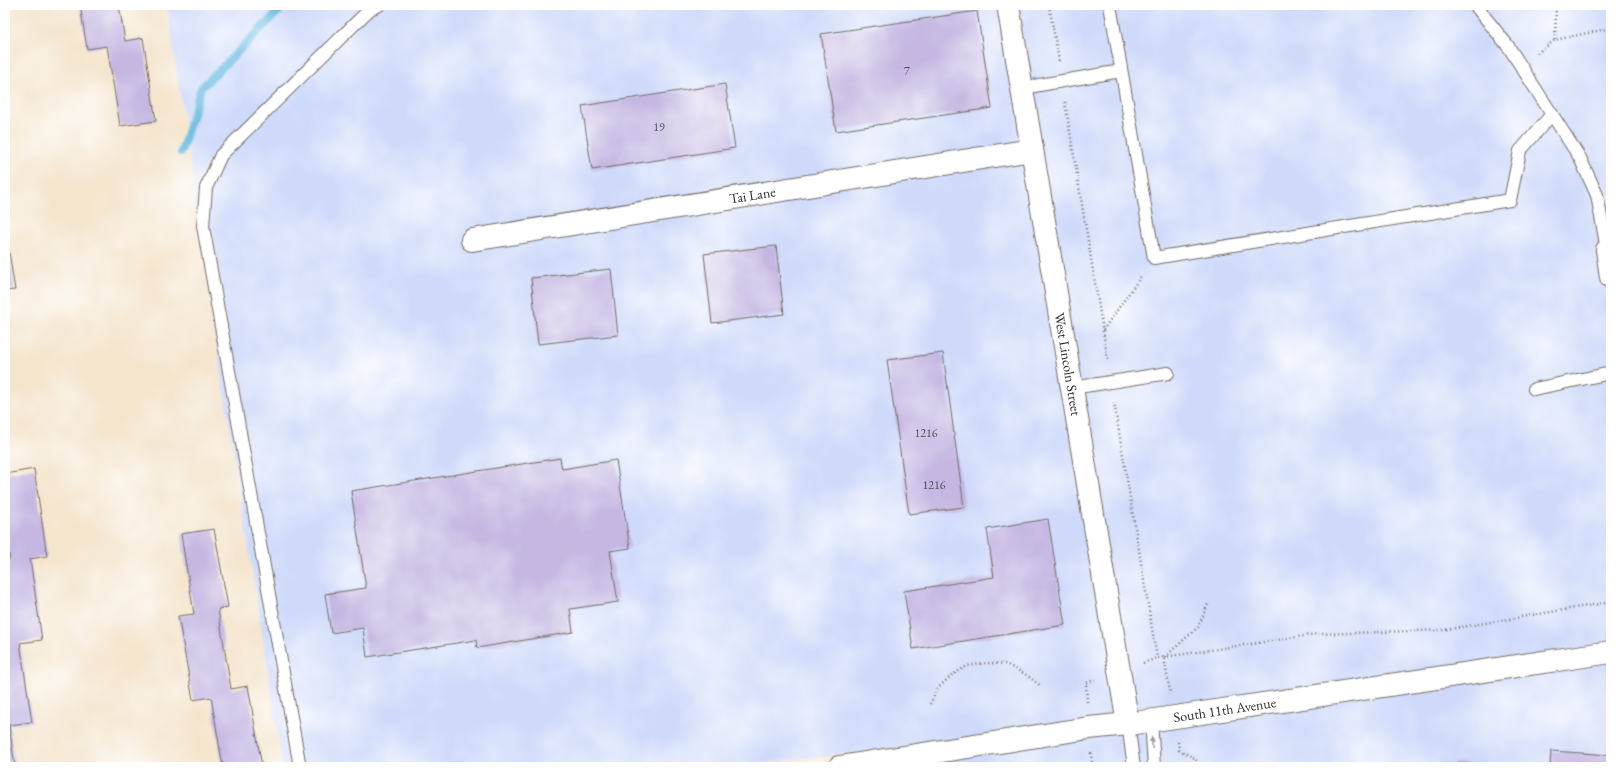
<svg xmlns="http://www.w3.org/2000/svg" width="1616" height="772" font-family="'EB Garamond',serif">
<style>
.built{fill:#cfdafa}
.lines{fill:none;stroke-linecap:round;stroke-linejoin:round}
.stream{stroke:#64b9e0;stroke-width:8}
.building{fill:#c5b7e2}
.service-casing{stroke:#716c64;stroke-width:14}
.minor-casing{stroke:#716c64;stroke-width:24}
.tertiary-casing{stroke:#716c64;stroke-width:24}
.path{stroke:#716c64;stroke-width:2.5;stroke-dasharray:1 3;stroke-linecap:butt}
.service{stroke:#fff;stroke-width:12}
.minor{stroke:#fff;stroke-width:22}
.tertiary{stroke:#fff;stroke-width:22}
.oneway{fill:#a0a0a0}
.labels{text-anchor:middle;stroke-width:4;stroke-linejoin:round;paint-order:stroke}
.number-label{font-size:12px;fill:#524e59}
.street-label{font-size:14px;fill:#2b2b2b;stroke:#fff}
</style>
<rect width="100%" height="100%" fill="#fff"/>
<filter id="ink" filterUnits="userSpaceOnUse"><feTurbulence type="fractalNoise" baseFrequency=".025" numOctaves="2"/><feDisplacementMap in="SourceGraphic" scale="8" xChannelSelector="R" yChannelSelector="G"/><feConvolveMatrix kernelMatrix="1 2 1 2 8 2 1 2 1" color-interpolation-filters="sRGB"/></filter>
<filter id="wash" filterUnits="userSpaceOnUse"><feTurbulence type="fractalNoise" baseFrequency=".012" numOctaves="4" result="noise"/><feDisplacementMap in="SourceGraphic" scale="16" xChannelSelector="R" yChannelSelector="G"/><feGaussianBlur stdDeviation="0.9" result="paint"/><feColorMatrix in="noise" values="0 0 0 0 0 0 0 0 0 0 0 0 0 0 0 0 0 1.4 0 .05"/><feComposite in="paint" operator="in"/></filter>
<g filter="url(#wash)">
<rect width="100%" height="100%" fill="#f4e5cd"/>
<path class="built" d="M167,5H1611V767H854L1116,725L726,767H283L223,384Z"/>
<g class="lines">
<path class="stream" d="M181,152L201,88L285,5"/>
</g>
<g id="blocks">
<path class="building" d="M80,5H119L125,41L143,38L156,121L120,126L107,46L87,49Z
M977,11L992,108L836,131L821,34Z
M725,84L735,148L592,170L582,106Z
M5,245H8L15,290L5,291Z
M776,246L784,314L712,323L704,254Z
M611,269L618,335L538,344L531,278Z
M943,353L964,507L909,514L887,360Z
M560,458L562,469L616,460L630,548L610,551L618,602L570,609L573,632L477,648L476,640L367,657L363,628L331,633L325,594L366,588L351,491Z
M34,469L47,556L30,559L42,640L20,643L32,722L9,725L15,767H5V559H10L5,527V474Z
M1048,519L1065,625L913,649L904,591L994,577L987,529Z
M214,529L228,607L218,609L231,689L248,686L262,767H223L211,697L193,700L178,616L194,614L181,534Z
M1551,751L1611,755V767H1550Z
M1454,763L1500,766V767H1453Z"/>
</g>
</g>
<g filter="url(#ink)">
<use href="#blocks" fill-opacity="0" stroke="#716c64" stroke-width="1"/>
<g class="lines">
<g class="service-casing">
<path id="service" d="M1110,5L1154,258L1510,200L1520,151L1552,114
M1475,5L1508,46L1580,158L1597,195L1607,250
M1022,88L1121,71
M1072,388L1168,373
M1534,389L1611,373
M1151,719L1154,767
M1128,724L1134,767
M300,767L203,226L206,188L221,155L370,9L379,5"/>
</g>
<g class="minor-casing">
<g id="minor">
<path id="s1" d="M1008,5L1128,724"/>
<path id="s2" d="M472,240L1032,150"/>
<path d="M1611,249L1607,250L1611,277"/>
</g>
</g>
<g class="tertiary-casing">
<g id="tertiary">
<path id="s3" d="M839,767L1089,728L1128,724L1611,652"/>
</g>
</g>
<path class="path" d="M1049,5L1059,61
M1555,40L1556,5
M1537,53L1555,40L1611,28
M1065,102L1108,361
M1103,330L1142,275
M1114,402L1157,658
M1164,657L1317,634L1443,630L1611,602
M1165,657L1198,627L1208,604
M1143,663L1157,658L1164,657L1170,692
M1087,702L1086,683L1095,680
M930,704L938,688L952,675L967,666L986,663L1006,664L1025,674L1041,686
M1178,742L1179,750L1196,759L1198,767
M1091,753L1092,763"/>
<use href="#service" class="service"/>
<use href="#minor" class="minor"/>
<use href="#tertiary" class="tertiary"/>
</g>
<defs><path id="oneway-solid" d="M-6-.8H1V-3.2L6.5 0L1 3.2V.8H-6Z"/></defs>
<use class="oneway" href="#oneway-solid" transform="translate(1152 743) rotate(-92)"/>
</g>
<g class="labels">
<g class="number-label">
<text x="907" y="75">7</text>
<text x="659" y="131">19</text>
<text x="926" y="437">1216</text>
<text x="934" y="489">1216</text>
</g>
<g class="street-label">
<text dy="5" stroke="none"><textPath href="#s2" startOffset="284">Tai Lane</textPath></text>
<text dy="5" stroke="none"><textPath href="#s1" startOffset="364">West Lincoln Street</textPath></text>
<text dy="5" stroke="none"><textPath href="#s3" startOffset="390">South 11th Avenue</textPath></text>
</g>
</g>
<rect width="1616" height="772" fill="none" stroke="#fff" stroke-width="20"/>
</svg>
